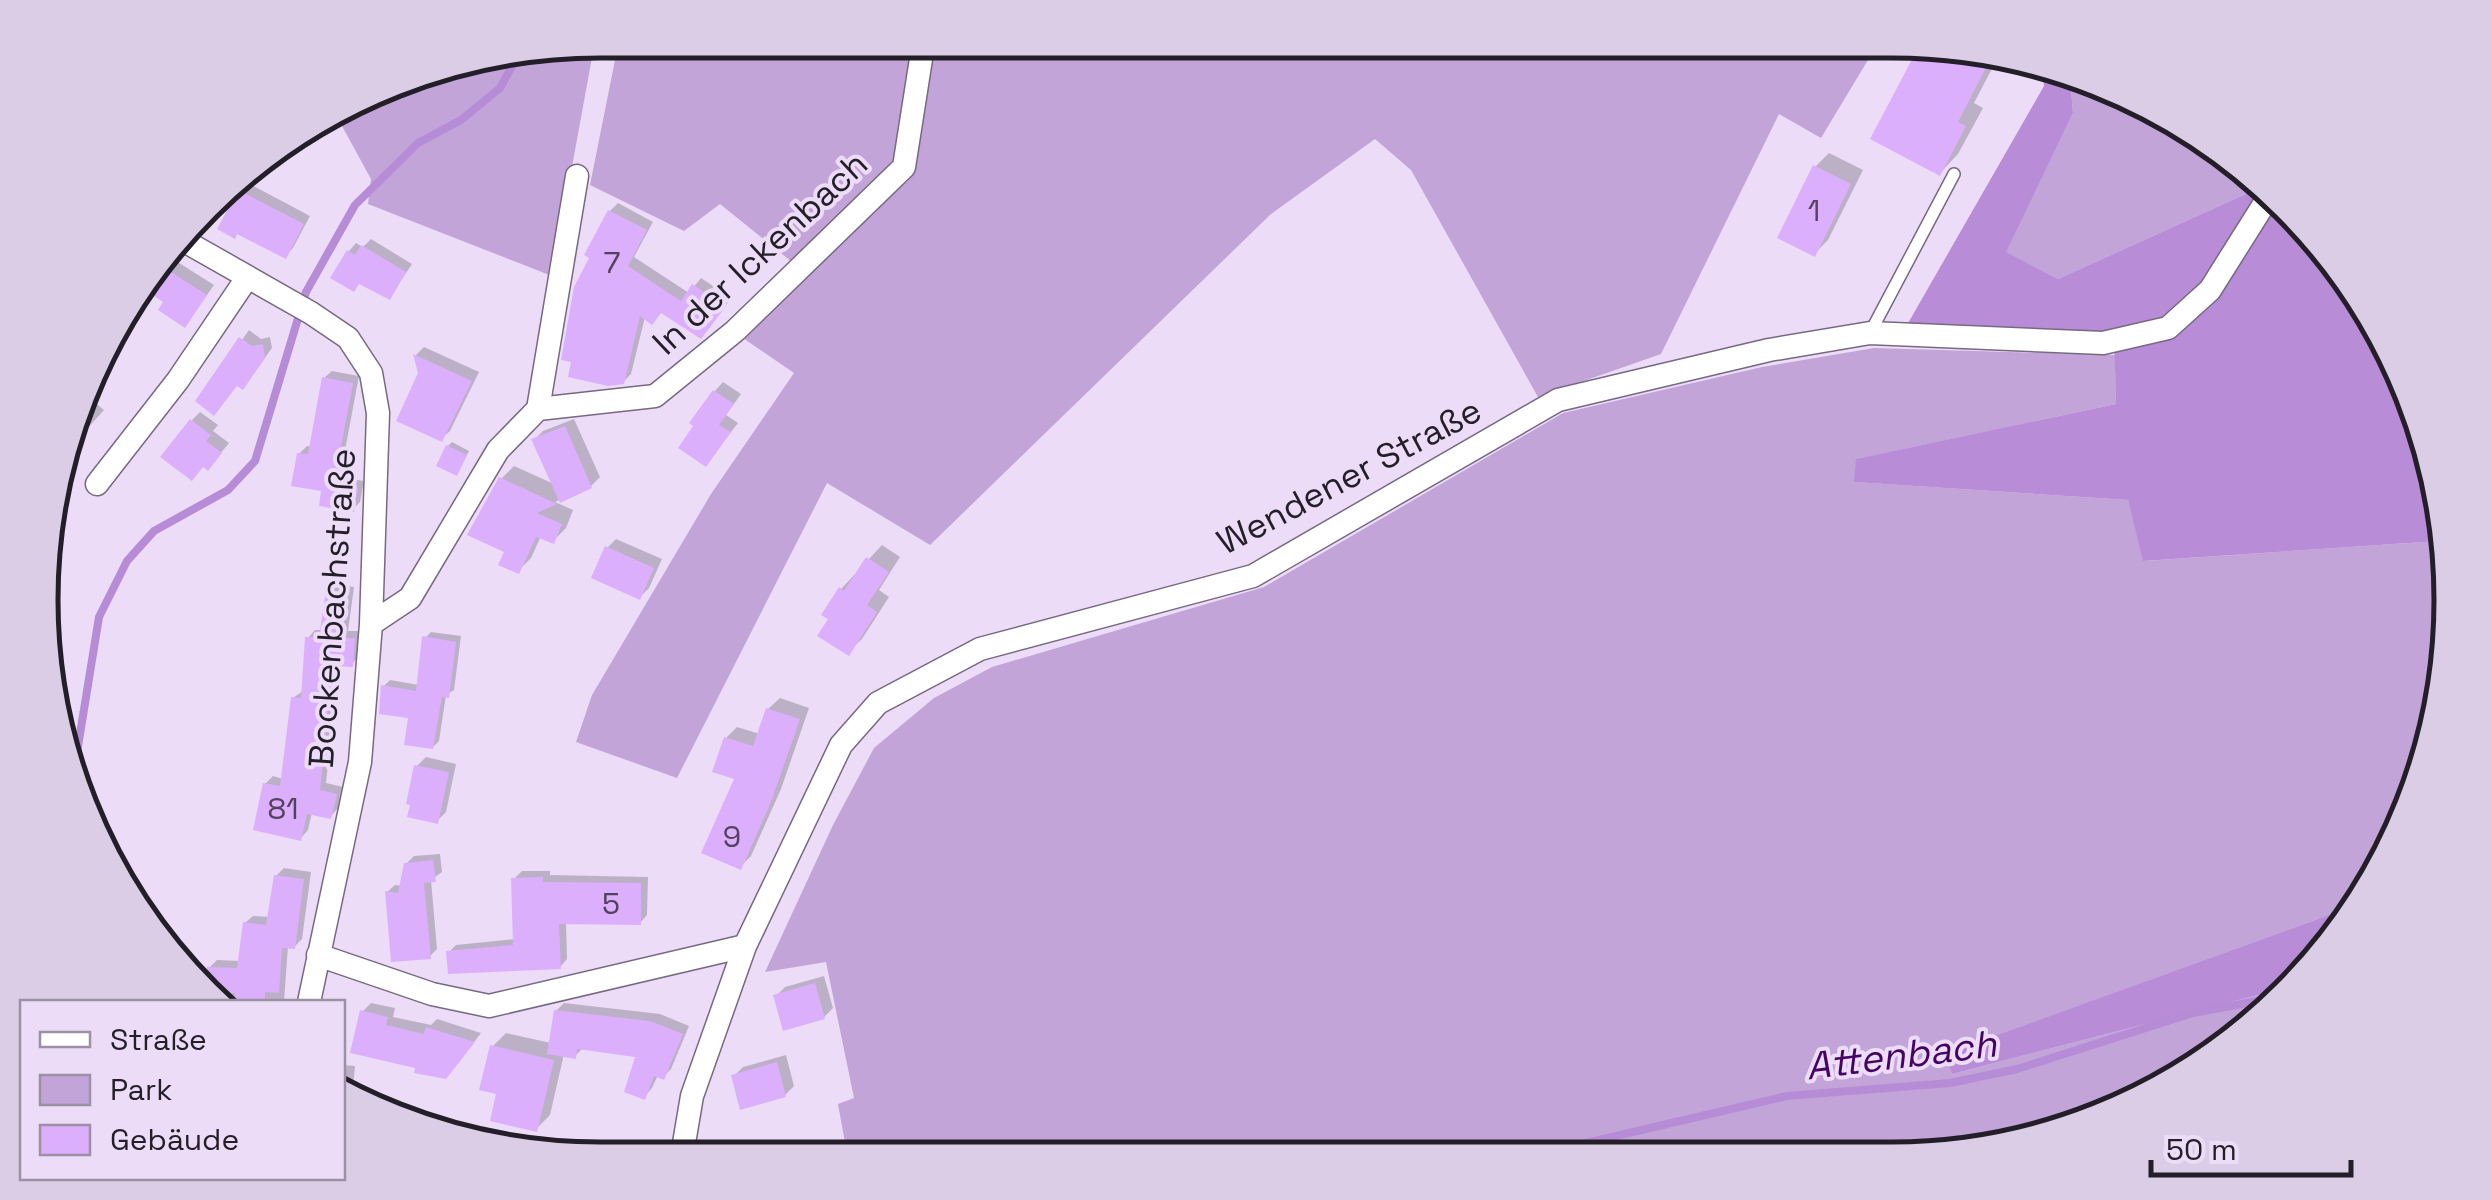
<svg xmlns="http://www.w3.org/2000/svg" width="2491" height="1200" font-family="'Space Grotesk',sans-serif">
<style>
.green{fill:#c2a4d9}
.forest{fill:#b88cd7}
.shadow{fill:#0003}
.lines{fill:none;stroke-linecap:round;stroke-linejoin:round}
.stream{stroke:#b78cd7;stroke-width:8}
.building{fill:#dcaffd}
.lane-casing{stroke:#776982;stroke-width:14}
.street-casing{stroke:#776982;stroke-width:25}
.lane{stroke:#fff;stroke-width:11}
.street{stroke:#fff;stroke-width:22}
.labels{text-anchor:middle;stroke-width:8;stroke-linejoin:round;paint-order:stroke}
.number-label{font-size:30px;fill:#52425d}
.street-label{font-size:35px;fill:#241e28;stroke:#ecdcf8}
.water-label{font-size:38px;font-style:italic;fill:#440462;stroke:#ecdcf8}
.rim{fill:none;stroke:#241e28;stroke-width:5}
</style>
<rect width="100%" height="100%" fill="#ecdcf8"/>
<path class="green" d="M619,40H1880L1821,138L1779,114L1661,354L1538,397L1411,170L1375,139L1271,214L930,545L827,483L677,778L576,742L592,695L711,494L794,373L743,338L792,262L720,204L684,231L590,185Z
M595,41L552,276L368,204L371,179L336,115L419,70Z
M2070,76L2106,83L2261,187L2058,279L2005,252L2073,113Z
M1874,348L2115,355L2116,404L1857,459L1855,482L2128,500L2144,561L2439,541L2451,601L2408,815L2356,905L1946,1054L1952,1074L2289,987L2231,1045L2111,1114L1939,1155L848,1159L838,1104L854,1098L826,962L765,972L833,825L874,748L934,698L992,667L1264,587L1563,413L1762,367Z"/>
<path class="forest" d="M2042,70L2070,76L2073,113L2006,252L2058,279L2261,187L2287,204L2409,386L2439,541L2143,561L2128,500L1854,482L1856,459L2116,404L2114,332L1907,325L2044,86Z
M2356,905L2335,941L2289,987L1952,1074L1945,1054Z"/>
<path class="shadow" d="M1922,46L1996,61L1974,103L1983,108L1958,154L1940,173L1873,138Z
M308,130L313,137L305,144L255,178L242,173L259,156Z
M1829,153L1863,170L1828,240L1814,254L1815,167Z
M248,183L310,216L293,248L285,256L240,191Z
M618,203L653,222L634,257L689,293L701,278L731,298L709,328L662,311L645,317L631,374L623,382L610,211Z
M371,239L412,264L390,297L361,282L349,251L356,243L363,247Z
M180,240L186,245L176,261L214,285L193,315L166,301L144,279Z
M249,330L261,339L270,337L272,348L250,379L207,390Z
M424,347L479,372L450,431L441,439L416,355Z
M332,371L359,376L340,477L364,481L360,502L353,509L324,489L299,454L307,446L312,447L324,378Z
M723,382L741,394L726,415L738,423L706,464L715,391Z
M89,398L104,410L69,449H68Z
M200,412L218,425L213,431L229,443L216,459L192,420Z
M574,419L600,477L591,486L555,502L573,510L566,528L553,541L541,536L531,558L518,571L507,551L501,479L514,466L554,484L534,440L543,431Z
M452,442L469,451L457,473L448,446Z
M616,539L662,559L649,588L640,597L607,548Z
M882,545L900,557L879,590L889,597L862,639L848,652L831,618L841,589Z
M336,584L354,587L348,631H361L359,656L352,664H339L326,783L343,787L338,808L331,816L312,812L308,830L301,838L265,784L273,776L283,779L293,698L304,690L308,638L315,630H323L328,592Z
M431,632L461,636L454,690L446,695L439,741L433,747L384,686L390,680L419,685L425,638Z
M780,698L809,708L781,789L751,856L740,867L738,777L726,738L737,727L760,734L768,709Z
M426,757L456,764L446,812L437,821L417,766Z
M440,854L442,872L431,880L437,949L430,956L387,892L395,885L402,886L406,864L414,856Z
M284,868L311,872L302,939L294,947L288,946L284,1002H216L209,993V968L217,960L240,961L245,923L253,916L270,917L276,876Z
M522,871H550V875L648,877L647,915L640,923L566,922L567,959L560,967L449,952L456,945L515,939L514,879Z
M824,976L833,1008L824,1017L776,996L785,987Z
M371,1003L395,1008L393,1017L431,1025L437,1019L481,1033L455,1067L418,1066L362,1012Z
M564,1003L660,1014L689,1026L671,1069L663,1077L658,1075L652,1088L644,1097L639,1055L584,1047L575,1056L564,1054L550,1115L536,1129L499,1092L492,1047L506,1033L551,1043L556,1011Z
M786,1055L794,1086L785,1095L734,1076L743,1067Z
M342,1065L355,1066L352,1097L342,1091Z"/>
<g class="lines">
<path class="stream" d="M74,771L99,617L127,561L154,531L228,490L255,461L306,292L355,205L418,143L461,120L500,88L519,53
M1526,1157L1787,1096L1950,1083L2017,1069L2193,1013L2279,997"/>
</g>
<path class="building" d="M1919,46L1990,60L1958,122L1966,126L1940,176L1870,139Z
M1813,165L1851,184L1815,257L1777,238Z
M238,190L304,224L286,259L237,234L235,239L217,229Z
M608,210L647,230L628,266L681,301L692,284L726,306L701,339L661,313L652,325L640,316L624,384L608,386L568,377L571,362L561,360L574,287L589,258L584,255Z
M361,245L406,272L390,300L359,284L354,292L330,278L347,250L355,255Z
M158,264L207,295L185,328L158,310L163,302L150,293L142,280Z
M239,337L252,346L263,344L265,358L243,390L237,386L214,416L195,401Z
M413,354L472,381L442,442L396,421L418,373Z
M322,377L353,383L334,484L358,488L354,512L319,506L321,491L291,486L297,453L308,454Z
M713,390L734,404L719,425L731,432L706,467L678,448L693,426L689,423Z
M190,419L211,435L206,441L222,453L208,471L203,467L192,481L160,457Z
M565,426L592,488L560,503L531,439Z
M446,445L467,455L457,476L436,466Z
M499,477L557,504L537,513L562,524L554,544L536,537L519,574L498,565L504,552L467,535Z
M605,546L654,568L640,600L591,578Z
M866,557L889,572L867,605L877,612L849,656L817,636L828,619L821,615L839,587L844,591Z
M326,591L348,595L342,638H355L353,667L333,666L320,790L337,794L331,819L307,814L301,841L253,830L263,783L280,786L291,697L301,698L305,637H319Z
M422,636L456,642L449,698L442,697L433,749L404,745L408,718L379,714L381,685L416,691Z
M766,708L800,719L771,802L741,870L701,853L734,779L712,772L724,737L753,746Z
M414,765L449,772L438,824L407,817L410,805L406,804Z
M433,860L436,882L424,883L431,959L391,962L385,891L398,893L404,863Z
M274,875L304,879L295,949L282,948L279,993L265,992V1002H235V993H209L207,967L237,968L243,922L266,925Z
M543,877V882L641,883V925L559,924L561,969L448,974L446,951L513,945L511,878Z
M815,983L825,1019L783,1031L773,995Z
M360,1010L388,1017L386,1025L424,1034L426,1027L475,1042L446,1079L414,1073L415,1068L350,1053Z
M554,1010L650,1021L683,1034L664,1080L654,1076L645,1100L624,1092L635,1057L577,1049L576,1059L547,1054Z
M490,1045L554,1060L537,1132L490,1121L496,1094L479,1090Z
M777,1062L786,1097L740,1110L731,1075Z"/>
<g class="lines">
<g class="lane-casing">
<path id="lane" d="M1870,333L1954,174"/>
</g>
<g class="street-casing">
<path id="street" d="M181,239L311,313L348,338L371,373L378,413L371,624L360,762L309,1002
M538,409L577,176
M97,484L178,380L247,278
M371,624L410,598L498,450L538,409L655,396L735,331L904,167L924,40
M318,955L432,994L489,1006L745,946
M684,1160L683,1149L692,1096L745,946L841,745L878,703L980,649L1253,576L1558,400L1769,350L1870,333L2103,343L2168,328L2210,290L2271,193"/>
</g>
<use href="#lane" class="lane"/>
<use href="#street" class="street"/>
</g>
<g class="labels">
<g class="number-label">
<text x="1814" y="221">1</text>
<text x="612" y="273">7</text>
<text x="283" y="819">81</text>
<text x="732" y="847">9</text>
<text x="611" y="914">5</text>
</g>
<g class="street-label">
<text transform="translate(760 253) rotate(-43)" y="12">In der Ickenbach</text>
<text transform="translate(1349 476) rotate(-28)" y="12">Wendener Straße</text>
<text transform="translate(332 608) rotate(-86)" y="12">Bockenbachstraße</text>
</g>
<g class="water-label">
<text transform="translate(1901 1055) rotate(-7)" y="13">Attenbach</text>
</g>
</g>
<path d="M0 0H2491V1200H0ZM600 58H1892A542 542 0 0 1 2434 600V600A542 542 0 0 1 1892 1142H600A542 542 0 0 1 58 600V600A542 542 0 0 1 600 58Z" fill="#dccde7" fill-rule="evenodd"/>
<path class="rim" d="M600 58H1892A542 542 0 0 1 2434 600V600A542 542 0 0 1 1892 1142H600A542 542 0 0 1 58 600V600A542 542 0 0 1 600 58Z"/>
<rect x="20" y="1000" width="325" height="180" fill="#ecdcf8" stroke="#9c90a5" stroke-width="2.5"/>
<rect x="40" y="1032" width="50" height="15" fill="#ffffff" stroke="#9c90a5" stroke-width="2.5"/>
<text x="110" y="1050" font-size="30" fill="#241e28">Straße</text>
<rect x="40" y="1075" width="50" height="30" fill="#c2a4d9" stroke="#9c90a5" stroke-width="2.5"/>
<text x="110" y="1100" font-size="30" fill="#241e28">Park</text>
<rect x="40" y="1125" width="50" height="30" fill="#dcaffd" stroke="#9c90a5" stroke-width="2.5"/>
<text x="110" y="1150" font-size="30" fill="#241e28">Gebäude</text>
<path d="M2151 1160v15h200v-15" fill="none" stroke="#241e28" stroke-width="5"/>
<text x="2166" y="1160" font-size="30" fill="#241e28" stroke="#ecdcf8" stroke-width="8" paint-order="stroke">50 m</text>
</svg>
